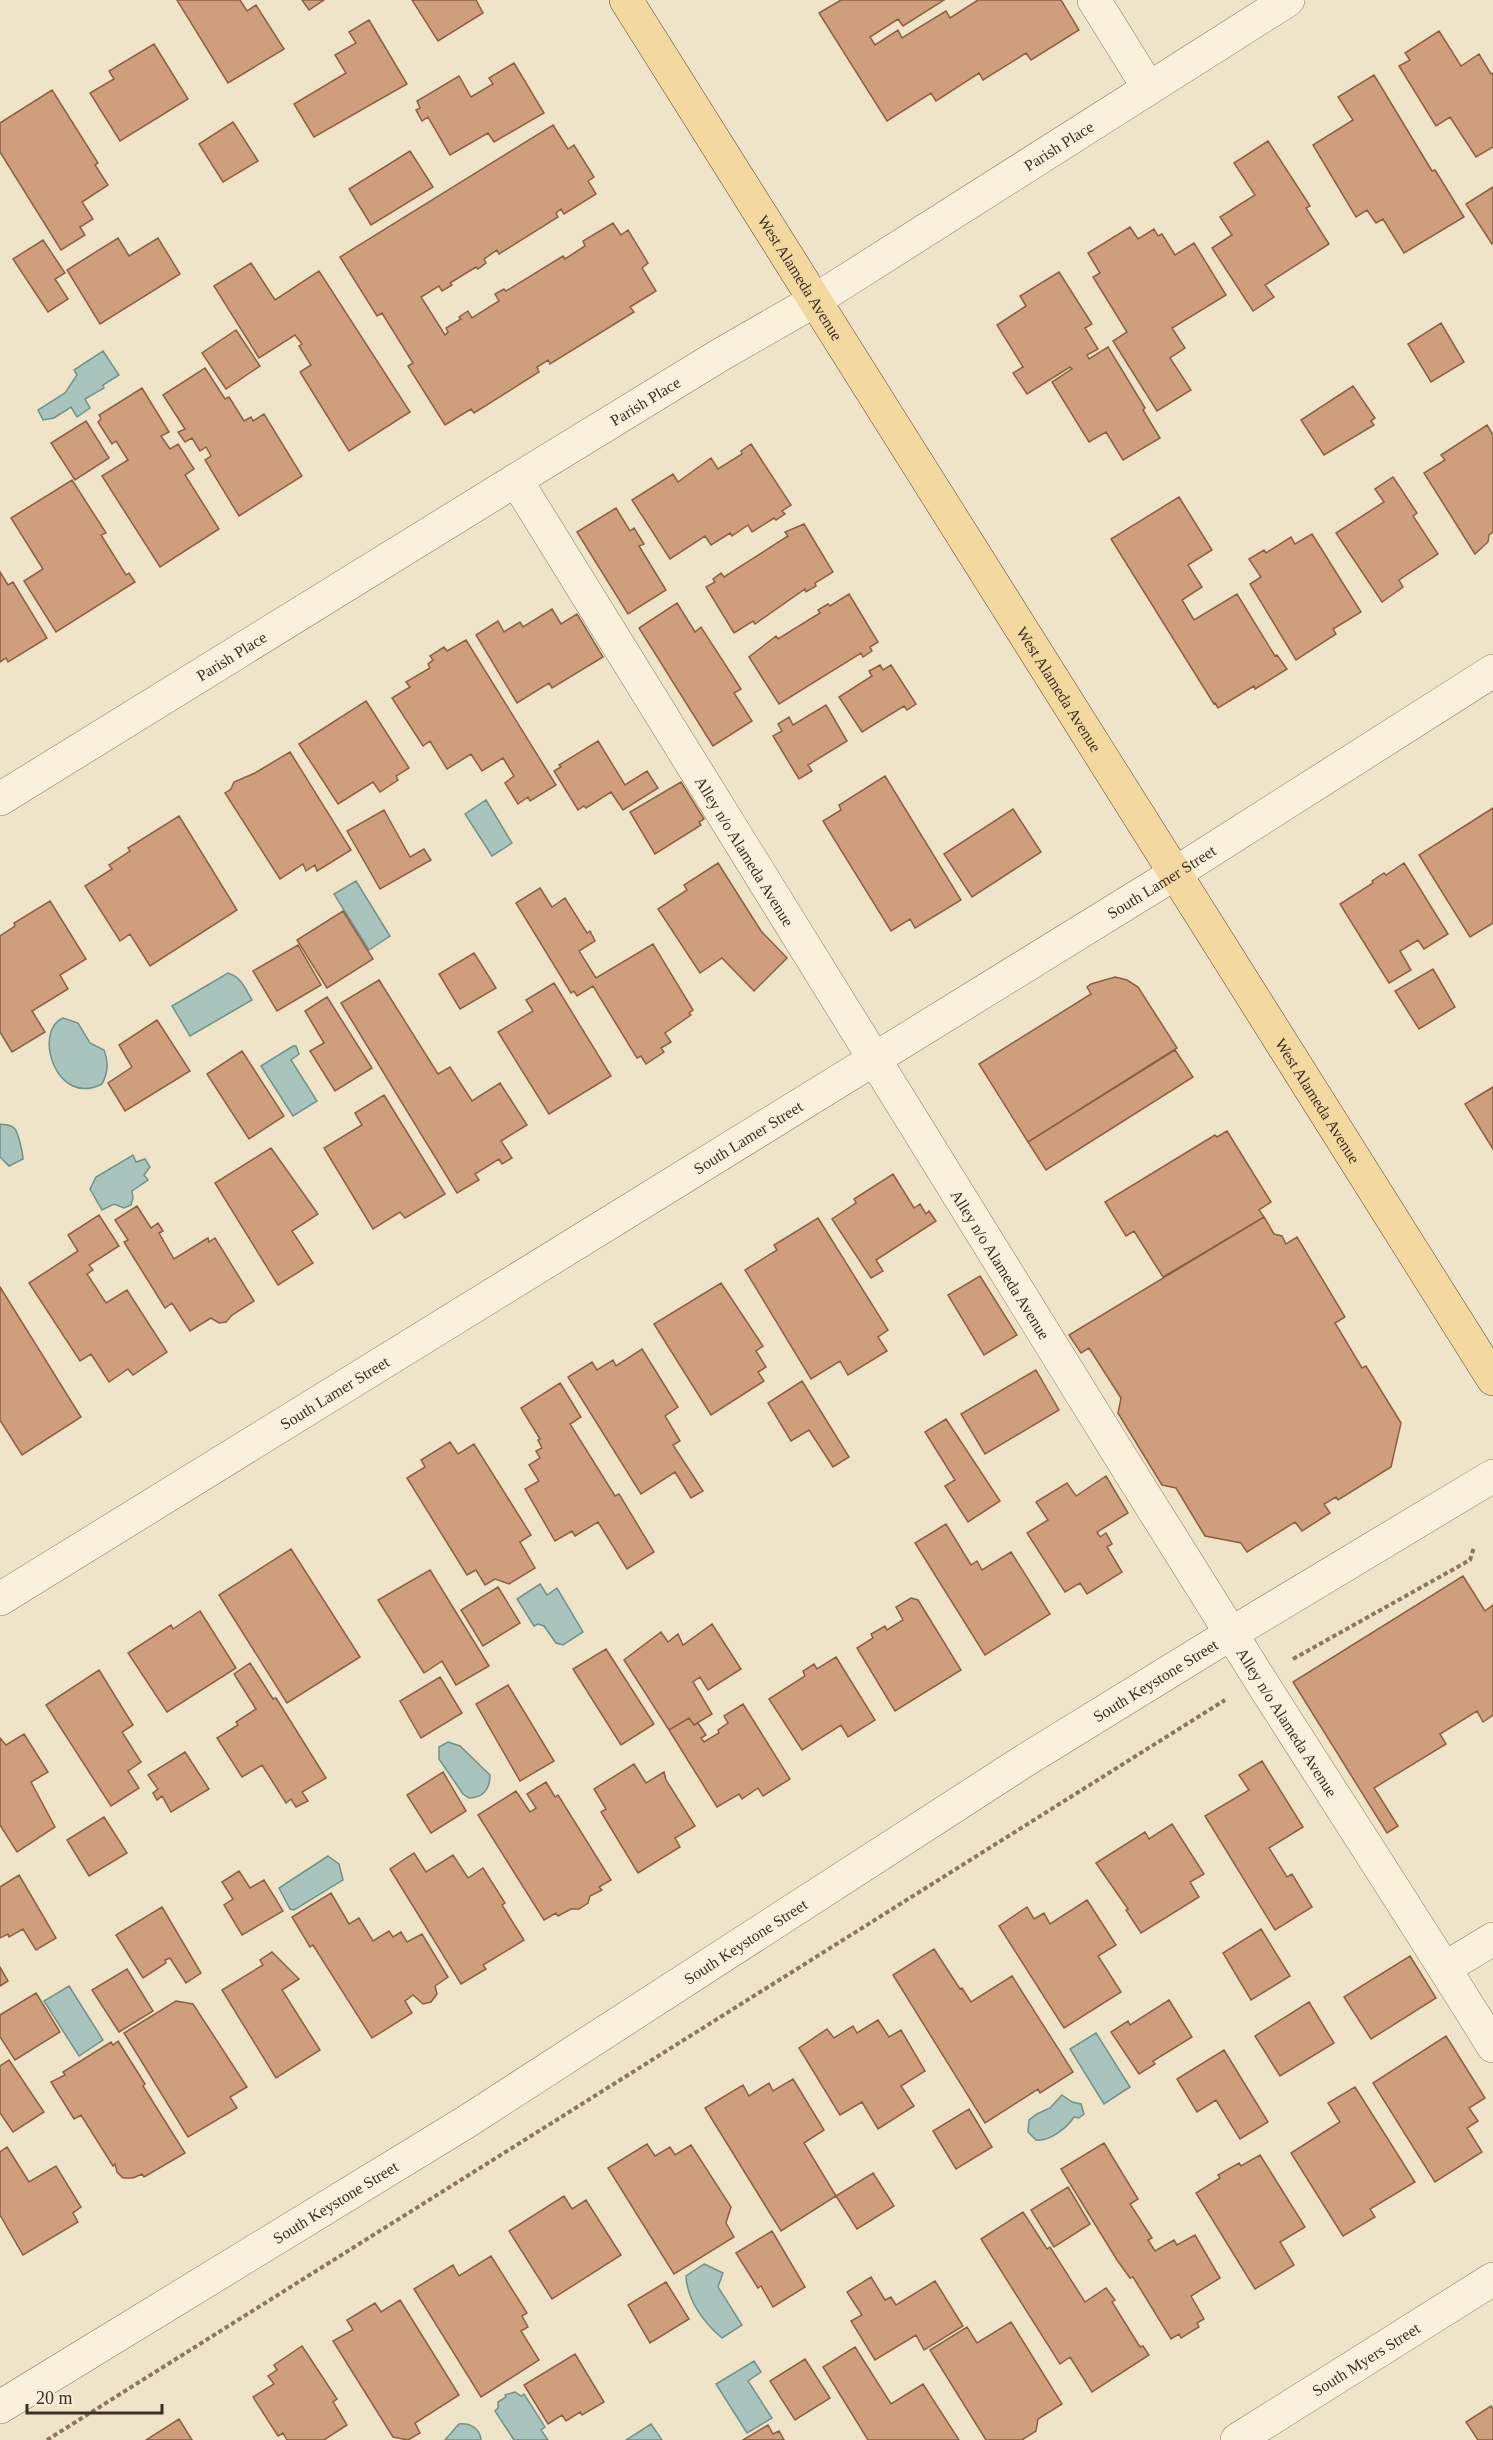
<svg xmlns="http://www.w3.org/2000/svg" width="1493" height="2440" font-family="Georgia,serif">
<style>
.water{fill:#a9c4bc;stroke:#6f938a;stroke-width:1.5}
.building{fill:#cf9f7d;stroke:#8d5f41;stroke-width:1.5}
.lines{fill:none;stroke-linecap:round;stroke-linejoin:round}
.minor-casing{stroke:#8d765c;stroke-width:34}
.major-casing{stroke:#5b4430;stroke-width:34}
.path{stroke:#8d765c;stroke-width:4;stroke-dasharray:4.5 3;stroke-linecap:butt}
.minor{stroke:#faf1dc;stroke-width:33}
.major{stroke:#f3d9a0;stroke-width:33}
.labels{text-anchor:middle;stroke-width:6;stroke-linejoin:round;paint-order:stroke}
.street-label{font-size:16px;fill:#3d2e20;stroke:#f7eed8}
</style>
<rect width="100%" height="100%" fill="#f0e4c8"/>
<path class="water" d="M103,351L119,375L103,385L104,388L85,399L90,408L77,417L71,407L54,418L43,420L38,410L65,393L77,375L74,370Z
M486,800L512,843L492,856L465,814Z
M356,881L390,936L369,950L334,894Z
M228,973C241,977 245,988 252,1000L190,1036L172,1006Z
M63,1018L78,1023L90,1043L104,1050C109,1062 108,1073 102,1084C55,1108 33,1030 63,1018Z
M293,1046H296L299,1054L291,1060L317,1101L293,1116L261,1066Z
M0,1124C5,1125 11,1124 15,1129C18,1132 23,1154 23,1159L9,1166L0,1157Z
M133,1155L136,1162L145,1159L150,1167L144,1175L148,1180L132,1191L133,1198L131,1205L124,1208L114,1204L102,1210L90,1189L96,1177Z
M540,1584L547,1595L557,1588L583,1632L563,1645L556,1643L544,1626L538,1624L534,1626L517,1599Z
M448,1742L460,1746L490,1775C490,1789 483,1798 469,1798L463,1794L439,1759V1747Z
M328,1856L339,1864L343,1880L294,1910L290,1909L279,1888Z
M69,1986L103,2040L79,2056L44,2001Z
M1096,2033L1130,2087L1104,2104L1070,2049Z
M1062,2095L1072,2102L1081,2104L1084,2114L1079,2118L1074,2117C1067,2128 1049,2142 1036,2140L1028,2132L1029,2120L1037,2114L1050,2108Z
M704,2264L723,2273L718,2287L742,2325L722,2338C704,2323 687,2300 686,2276Z
M754,2361L761,2372L748,2381L772,2418L747,2433L716,2384Z
M515,2392L521,2396L524,2394L545,2427L541,2430L548,2440H514L495,2411L498,2408V2402L506,2397L505,2395Z
M459,2424C470,2423 480,2428 481,2440H445Z
M651,2424L662,2440H626Z"/>
<path class="building" d="M177,0H240L247,11L256,5L284,49L228,83Z
M302,0H324L309,10Z
M412,0H476L483,13L438,41Z
M841,0H944L903,26L898,19L870,37L875,45L898,30L902,38L946,11L950,18L978,0H1061L1079,30L1031,60L1026,53L983,80L979,73L936,101L931,93L887,121L819,13Z
M369,20L407,84L314,137L294,104L346,73L335,55L356,43L349,32Z
M1439,31L1461,66L1479,54L1491,74L1493,73V147L1476,157L1450,117L1436,126L1399,66L1410,60L1405,53Z
M154,44L188,99L120,141L90,93L114,79L109,71Z
M514,63L544,113L494,142L488,133L450,155L428,117L422,121L416,110L420,108L417,101L459,76L471,97L493,84L489,78Z
M1374,75L1432,171L1435,170L1464,217L1404,253L1383,219L1376,223L1367,210L1356,217L1313,145L1353,120L1338,97Z
M52,90L98,163L95,165L108,185L82,202L93,219L80,227L85,235L61,250L0,152V123Z
M233,122L258,161L223,182L199,144Z
M553,125L568,149L574,145L594,177L588,181L596,194L564,214L561,209L556,213L558,217L499,254L497,250L484,259L486,263L478,269L476,267L450,283L452,285L442,291L439,286L421,297L445,335L448,332L446,328L461,319L459,317L468,311L472,318L499,301L495,294L504,289L506,291L563,256L565,259L585,246L583,241L613,223L621,235L628,230L648,263L642,268L656,291L630,307L634,312L550,364L548,360L537,367L539,372L474,413L471,409L445,425L408,366L413,363L382,313L377,316L340,257Z
M1268,141L1310,206L1306,208L1329,244L1265,285L1274,297L1253,311L1212,248L1232,235L1220,217L1255,195L1234,163Z
M410,151L433,187L371,225L349,189Z
M1493,187V243L1492,244L1466,204Z
M1130,227L1138,239L1154,229L1158,236L1162,234L1175,255L1194,243L1226,295L1172,328L1185,348L1170,358L1191,390L1157,411L1113,341L1127,332L1093,277L1100,273L1088,253Z
M118,238L129,256L158,238L180,274L100,324L67,270Z
M43,240L65,273L55,279L68,299L48,312L13,259Z
M251,263L275,300L319,271L410,412L349,451L300,372L311,365L299,346L302,344L295,335L259,358L214,286Z
M1059,272L1092,324L1085,328L1098,349L1087,355L1089,359L1108,347L1145,408L1143,410L1160,438L1123,460L1106,432L1089,442L1052,382L1072,369L1070,367L1027,394L1013,373L1023,367L997,325L1026,306L1020,296Z
M1441,323L1464,362L1431,382L1408,344Z
M236,330L260,366L226,389L202,353Z
M205,368L225,399L229,397L244,421L251,417L253,421L264,414L302,476L239,516L205,460L211,456L206,447L200,451L192,438L185,442L178,432L185,429L163,395Z
M1353,386L1375,418L1371,421L1374,425L1324,455L1301,420Z
M142,388L169,432L161,436L170,449L178,444L194,469L185,475L219,529L160,567L102,476L128,460L116,441L112,444L98,422L101,419L99,415Z
M86,421L109,458L75,480L51,443Z
M1487,425L1493,435V532L1489,535L1488,542L1475,554L1424,473L1445,460L1441,455Z
M751,444L791,505L782,511L785,514L776,520L774,518L752,532L748,525L732,536L730,533L711,545L705,536L670,559L632,500L673,474L678,482L711,458L718,469L742,454L741,451Z
M1393,477L1417,513L1413,516L1438,554L1399,580L1403,587L1382,602L1336,533L1384,502L1375,489Z
M72,480L106,533L101,535L126,575L129,573L135,582L56,632L24,581L43,569L11,518Z
M1179,497L1212,550L1188,565L1202,587L1182,600L1194,620L1237,594L1275,656L1277,655L1287,669L1255,689L1254,686L1218,708L1215,703L1214,704L1111,539Z
M616,508L630,531L634,528L644,544L639,546L666,590L628,614L577,532Z
M804,524L833,572L815,583L816,586L806,592L805,589L755,624L753,621L734,633L706,587L715,582L713,579L721,573L724,577L788,536L785,532Z
M1312,534L1361,612L1333,629L1336,634L1296,660L1250,584L1261,577L1249,559L1264,550L1266,553L1291,537L1295,544Z
M0,572L8,585L13,582L47,638L8,662L6,658L0,662Z
M849,594L878,642L870,647L872,651L863,657L861,653L779,704L749,657L776,636L778,639L820,613L818,610L828,604L830,606Z
M677,603L695,632L701,627L741,689L734,693L752,721L713,746L639,628Z
M552,609L561,624L577,614L603,657L552,688L549,683L517,703L476,635L498,621L504,632L520,622L523,627Z
M466,640L556,785L530,801L528,797L518,804L505,783L514,776L503,758L482,771L471,754L447,769L430,741L423,746L392,698L410,687L406,682L430,668L428,664L433,660L430,656L444,647L447,651Z
M880,665L883,670L891,665L916,704L907,710L904,706L862,732L839,697L872,676L869,671Z
M366,701L409,768L396,776L398,780L380,792L373,782L338,804L299,744Z
M826,705L847,741L808,765L812,771L799,779L773,736L782,731L778,724L789,717L793,725Z
M598,741L625,785L647,771L658,788L623,810L611,792L586,808L584,806L578,810L554,771L561,767L559,765Z
M290,752L351,850L317,871L315,865L306,871L303,864L280,879L225,793L231,789L234,782L255,773Z
M885,776L961,900L915,928L910,919L891,931L823,821L841,810L839,805Z
M681,782L704,819L699,822L701,825L655,854L630,812Z
M1493,808V923L1470,937L1419,855Z
M1013,809L1041,852L972,897L944,854Z
M384,810L410,857L424,849L431,860L380,889L347,831Z
M179,816L237,910L150,966L130,934L120,941L85,886L112,869L109,865L130,851L128,848Z
M718,863L761,931L787,958L754,991L722,958L700,973L658,909L687,890L684,885Z
M1404,863L1448,934L1424,949L1418,940L1400,951L1411,970L1389,983L1340,904L1373,883L1372,881L1384,873L1386,875Z
M540,888L552,907L565,898L587,933L590,931L595,941L579,951L596,978L653,944L693,1010L689,1013L691,1015L665,1033L671,1042L661,1048L664,1052L646,1064L641,1056L637,1058L593,986L577,996L574,991L571,993L516,903Z
M50,901L86,959L60,975L68,989L32,1011L45,1032L12,1052L0,1032V936L15,926L14,923Z
M343,911L373,959L327,988L297,940Z
M298,945L321,985L277,1011L253,971Z
M474,953L496,988L460,1009L439,974Z
M1433,969L1455,1007L1419,1029L1395,991Z
M1115,977L1127,980L1138,987L1177,1048L1028,1142L979,1064L1091,994L1087,987L1091,984Z
M379,980L438,1074L450,1067L472,1101L500,1083L527,1125L501,1141L512,1158L502,1164L499,1159L475,1174L479,1180L457,1193L341,1003Z
M554,983L611,1076L549,1114L498,1032L533,1011L526,1000Z
M327,997L372,1068L335,1091L310,1051L324,1043L305,1011Z
M157,1020L190,1071L125,1111L108,1083L132,1067L119,1045Z
M1175,1050L1193,1077L1046,1170L1028,1142Z
M242,1051L284,1116L249,1139L207,1074Z
M1493,1087V1149L1465,1104Z
M384,1095L445,1194L405,1218L400,1212L373,1229L324,1148L362,1125L355,1113Z
M1227,1131L1271,1202L1259,1210L1264,1217L1163,1277L1134,1231L1126,1236L1105,1202L1215,1135L1217,1137Z
M271,1148L318,1214L292,1231L313,1263L278,1285L215,1183Z
M893,1174L914,1208L920,1204L926,1214L929,1211L936,1221L876,1260L883,1271L871,1278L832,1219L856,1203L854,1199Z
M137,1206L151,1228L158,1223L163,1231L159,1233L174,1259L208,1238L209,1242L215,1238L254,1301L232,1315L226,1322L219,1323L211,1318L190,1331L172,1303L165,1308L124,1242L128,1240L115,1220Z
M99,1215L119,1246L89,1265L93,1270L87,1274L106,1303L127,1290L167,1352L133,1375L128,1369L109,1382L91,1354L80,1361L29,1283L78,1251L68,1235Z
M1264,1217L1274,1234L1282,1236L1286,1244L1297,1237L1345,1317L1335,1323L1362,1368L1366,1366L1401,1423L1391,1467L1338,1500L1336,1497L1324,1504L1330,1513L1302,1531L1295,1522L1247,1552L1241,1543L1205,1536L1176,1488L1162,1485L1118,1413L1121,1398L1089,1348L1081,1353L1069,1335Z
M818,1218L888,1330L878,1337L887,1351L848,1375L840,1361L811,1379L745,1270L777,1250L774,1245Z
M980,1276L1017,1335L984,1355L948,1295Z
M721,1283L763,1346L756,1351L766,1367L758,1372L764,1381L711,1415L654,1324Z
M0,1287L81,1417L22,1455L0,1420Z
M642,1349L678,1407L665,1416L680,1441L673,1445L703,1491L691,1498L675,1472L641,1494L568,1377L592,1362L597,1370L613,1360L616,1366Z
M1036,1370L1059,1410L985,1454L961,1414Z
M802,1381L849,1457L833,1467L809,1430L791,1441L768,1403Z
M560,1383L581,1417L570,1424L615,1496L619,1494L654,1552L627,1569L598,1522L575,1536L572,1531L555,1541L525,1489L539,1481L529,1465L540,1458L536,1451L542,1448L538,1440L540,1439L521,1408Z
M946,1419L1000,1501L968,1522L945,1486L955,1480L925,1432Z
M450,1442L458,1454L474,1444L531,1535L520,1542L535,1568L509,1584L495,1579L485,1585L476,1570L467,1575L407,1478L425,1467L421,1460Z
M1106,1476L1128,1513L1097,1532L1100,1537L1106,1533L1112,1544L1107,1547L1122,1572L1087,1594L1080,1583L1065,1592L1027,1533L1048,1520L1036,1502L1067,1483L1076,1496Z
M946,1524L971,1565L977,1561L982,1570L1011,1552L1050,1614L985,1655L915,1543Z
M291,1549L360,1657L287,1703L219,1595Z
M430,1570L489,1666L456,1685L442,1661L424,1673L378,1600Z
M1463,1576L1485,1611L1493,1605V1715L1483,1722L1477,1711L1440,1734L1446,1744L1374,1788L1398,1826L1387,1833L1293,1682Z
M498,1587L520,1623L483,1646L461,1610Z
M911,1598L918,1600L961,1670L895,1711L857,1648L873,1638L871,1634L885,1626L887,1630L903,1620L896,1607Z
M200,1611L236,1668L167,1712L128,1653L171,1625L173,1629Z
M712,1624L741,1669L708,1690L700,1677L693,1682L712,1714L694,1725L689,1718L669,1730L624,1660L661,1632L668,1642L678,1634L683,1645Z
M606,1649L654,1724L621,1745L573,1669Z
M836,1657L875,1720L848,1737L841,1725L802,1750L769,1699L805,1676L803,1671L814,1664L817,1669Z
M250,1663L273,1699L276,1698L326,1778L302,1792L308,1801L296,1807L291,1799L286,1803L262,1765L242,1777L217,1738L238,1725L236,1722L256,1709L234,1674Z
M99,1670L133,1725L122,1732L141,1762L128,1771L139,1788L111,1806L46,1705Z
M440,1677L462,1713L421,1738L400,1701Z
M508,1685L554,1761L520,1781L476,1704Z
M743,1704L790,1779L763,1796L758,1788L742,1799L739,1794L717,1807L669,1730L689,1718L694,1725L698,1723L706,1735L701,1738L704,1742L719,1733L718,1730L728,1723L724,1716Z
M24,1734L48,1772L31,1782L55,1827L17,1852L0,1825V1738L6,1745Z
M185,1752L209,1789L171,1812L162,1796L157,1800L153,1793L158,1789L148,1775Z
M1262,1761L1303,1827L1269,1848L1287,1877L1292,1874L1312,1907L1275,1930L1205,1816L1249,1790L1239,1775Z
M634,1764L646,1783L664,1772L666,1780L695,1826L675,1838L680,1847L638,1873L601,1812L606,1809L594,1789Z
M443,1772L466,1811L431,1833L407,1795Z
M546,1782L555,1797L558,1795L611,1880L599,1887L602,1890L590,1896L588,1903L579,1909H571L558,1916L556,1913L544,1920L478,1815L516,1791L530,1812L536,1808L527,1794Z
M104,1817L127,1853L89,1876L67,1840Z
M1172,1824L1204,1874L1190,1882L1199,1897L1141,1933L1126,1910L1128,1909L1096,1863L1145,1832L1149,1839Z
M414,1853L426,1872L453,1855L468,1878L483,1868L505,1903L502,1905L524,1940L483,1965L486,1969L461,1984L390,1869Z
M239,1871L250,1888L264,1880L283,1911L242,1935L224,1905L233,1899L222,1882Z
M19,1875L56,1938L36,1950L23,1929L9,1937L8,1934L0,1938V1887Z
M331,1893L349,1924L359,1918L373,1941L389,1931L393,1937L401,1932L407,1942L422,1934L448,1977L435,1986L437,1994L431,2002L423,2004L413,1995L405,2001L412,2013L372,2038L313,1945L310,1947L292,1917Z
M1087,1900L1116,1945L1098,1956L1121,1992L1064,2028L999,1926L1027,1907L1034,1919L1044,1913L1050,1924Z
M162,1907L201,1973L186,1983L170,1958L165,1960L166,1963L143,1978L116,1935Z
M1261,1929L1290,1976L1251,2000L1223,1953Z
M934,1949L960,1989L962,1988L971,2002L1012,1976L1073,2072L1040,2093L1038,2089L985,2123L893,1975Z
M272,1952L299,1979L282,1990L320,2050L276,2078L222,1990L263,1965L260,1960Z
M1410,1956L1436,1998L1371,2039L1344,1997Z
M0,1967L8,1981L0,1986Z
M127,1969L153,2011L119,2032L92,1990Z
M36,1993L60,2032L15,2060L0,2037V2015Z
M1169,2000L1192,2037L1153,2061L1155,2064L1139,2074L1111,2032L1128,2021L1130,2025Z
M176,2001L193,2004L247,2087L230,2097L237,2108L188,2137L124,2033Z
M1309,2002L1334,2043L1280,2076L1255,2036Z
M878,2020L889,2037L901,2030L925,2071L901,2086L914,2106L878,2129L862,2102L840,2115L799,2048L827,2029L834,2038L853,2026L857,2033Z
M1446,2036L1485,2098L1469,2108L1478,2121L1467,2128L1482,2152L1435,2182L1373,2083Z
M118,2041L145,2084L143,2086L185,2153L144,2177L142,2174L133,2178H123L117,2172L115,2164L113,2166L81,2115L74,2119L51,2082L65,2075L63,2072L111,2042L113,2045Z
M1224,2050L1268,2122L1240,2139L1216,2100L1197,2112L1177,2079Z
M9,2060L44,2112L13,2132L0,2113V2066Z
M793,2079L824,2130L804,2143L836,2196L781,2231L705,2108L743,2085L749,2096L769,2083L773,2091Z
M1355,2087L1415,2182L1370,2209L1375,2217L1343,2236L1291,2153L1340,2122L1328,2103Z
M969,2109L992,2147L956,2169L933,2131Z
M1104,2143L1138,2199L1130,2204L1152,2238L1148,2240L1155,2251L1174,2240L1177,2245L1195,2235L1220,2278L1191,2296L1204,2319L1197,2323L1199,2327L1181,2338L1179,2334L1171,2339L1133,2277L1130,2278L1117,2260L1061,2169Z
M647,2144L655,2156L670,2147L675,2155L691,2145L731,2207L726,2223L734,2237L674,2274L608,2168Z
M7,2147L29,2182L56,2166L81,2207L73,2213L78,2222L23,2255L0,2215V2152Z
M1260,2155L1305,2227L1280,2242L1294,2265L1255,2289L1196,2193L1220,2178L1218,2175L1239,2163L1241,2166Z
M873,2173L894,2206L857,2229L836,2196Z
M1068,2187L1090,2224L1054,2247L1031,2210Z
M564,2196L572,2209L586,2200L621,2255L552,2299L509,2231Z
M1023,2212L1047,2249L1050,2247L1085,2302L1106,2288L1115,2300L1112,2302L1140,2347L1143,2346L1149,2355L1092,2392L1070,2357L1060,2364L981,2239Z
M772,2231L805,2287L773,2307L761,2286L758,2288L736,2253Z
M491,2256L527,2313L522,2316L528,2327L521,2331L539,2360L481,2397L414,2289L453,2265L459,2276Z
M871,2277L885,2300L891,2297L896,2305L935,2281L963,2326L924,2350L916,2335L875,2360L851,2321L862,2315L847,2292Z
M666,2282L689,2319L650,2343L628,2305Z
M400,2300L459,2395L415,2423L420,2433L408,2440L393,2437L333,2341L353,2330L347,2320L375,2303L381,2312Z
M1011,2322L1062,2404L1038,2419L1036,2431L1022,2440H986L930,2350L967,2327L977,2343Z
M302,2346L337,2399L333,2402L347,2425L324,2440H287L283,2433L278,2436L253,2397L274,2384L268,2376L277,2370L274,2365Z
M855,2347L891,2404L923,2384L959,2440H868L823,2367Z
M575,2354L604,2402L582,2415L580,2412L566,2421L562,2415L548,2424L524,2385Z
M805,2359L830,2398L795,2420L770,2381Z
M1491,2406L1493,2409V2440H1478L1466,2422Z
M179,2419L192,2440H146Z
M768,2425L773,2434L779,2431L784,2440H743Z"/>
<g class="lines">
<g class="minor-casing">
<g id="minor">
<path d="M1094,0L1148,87"/>
<path id="s1" d="M516,480C762,880 1009,1280 1259,1678C1337,1801 1416,1922 1493,2046"/>
<path id="s2" d="M0,799L516,480L720,355L814,301L1288,0"/>
<path id="s3" d="M0,1599L1174,874L1493,671"/>
<path d="M1445,1968L1493,1939"/>
<path id="s4" d="M0,2407L466,2122L1024,1761L1232,1633L1493,1476"/>
<path id="s5" d="M1237,2440L1493,2279"/>
</g>
</g>
<g class="major-casing">
<g id="major">
<path id="s6" d="M626,0L1493,1379"/>
</g>
</g>
<path class="path" d="M1293,1659L1470,1560L1474,1547
M47,2440L1225,1700"/>
<use href="#minor" class="minor"/>
<use href="#major" class="major"/>
</g>
<g class="labels">
<g class="street-label">
<text dy="6" stroke="none"><textPath href="#s2" startOffset="1244">Parish Place</textPath></text>
<text dy="6" stroke="none"><textPath href="#s6" startOffset="328">West Alameda Avenue</textPath></text>
<text dy="6" stroke="none"><textPath href="#s2" startOffset="758">Parish Place</textPath></text>
<text dy="6" stroke="none"><textPath href="#s2" startOffset="272">Parish Place</textPath></text>
<text dy="6" stroke="none"><textPath href="#s6" startOffset="814">West Alameda Avenue</textPath></text>
<text dy="6" stroke="none"><textPath href="#s1" startOffset="436">Alley n/o Alameda Avenue</textPath></text>
<text dy="6" stroke="none"><textPath href="#s3" startOffset="1365">South Lamer Street</textPath></text>
<text dy="6" stroke="none"><textPath href="#s6" startOffset="1300">West Alameda Avenue</textPath></text>
<text dy="6" stroke="none"><textPath href="#s3" startOffset="879">South Lamer Street</textPath></text>
<text dy="6" stroke="none"><textPath href="#s1" startOffset="922">Alley n/o Alameda Avenue</textPath></text>
<text dy="6" stroke="none"><textPath href="#s3" startOffset="393">South Lamer Street</textPath></text>
<text dy="6" stroke="none"><textPath href="#s4" startOffset="1365">South Keystone Street</textPath></text>
<text dy="6" stroke="none"><textPath href="#s1" startOffset="1462">Alley n/o Alameda Avenue</textPath></text>
<text dy="6" stroke="none"><textPath href="#s4" startOffset="879">South Keystone Street</textPath></text>
<text dy="6" stroke="none"><textPath href="#s4" startOffset="393">South Keystone Street</textPath></text>
<text dy="6" stroke="none"><textPath href="#s5" startOffset="152">South Myers Street</textPath></text>
</g>
</g>
<path d="M27 2404v9h135v-9" fill="none" stroke="#3d2e20" stroke-width="3"/>
<text x="36" y="2404" font-size="18" fill="#3d2e20" stroke="#f7eed8" stroke-width="4.5" paint-order="stroke">20 m</text>
</svg>
